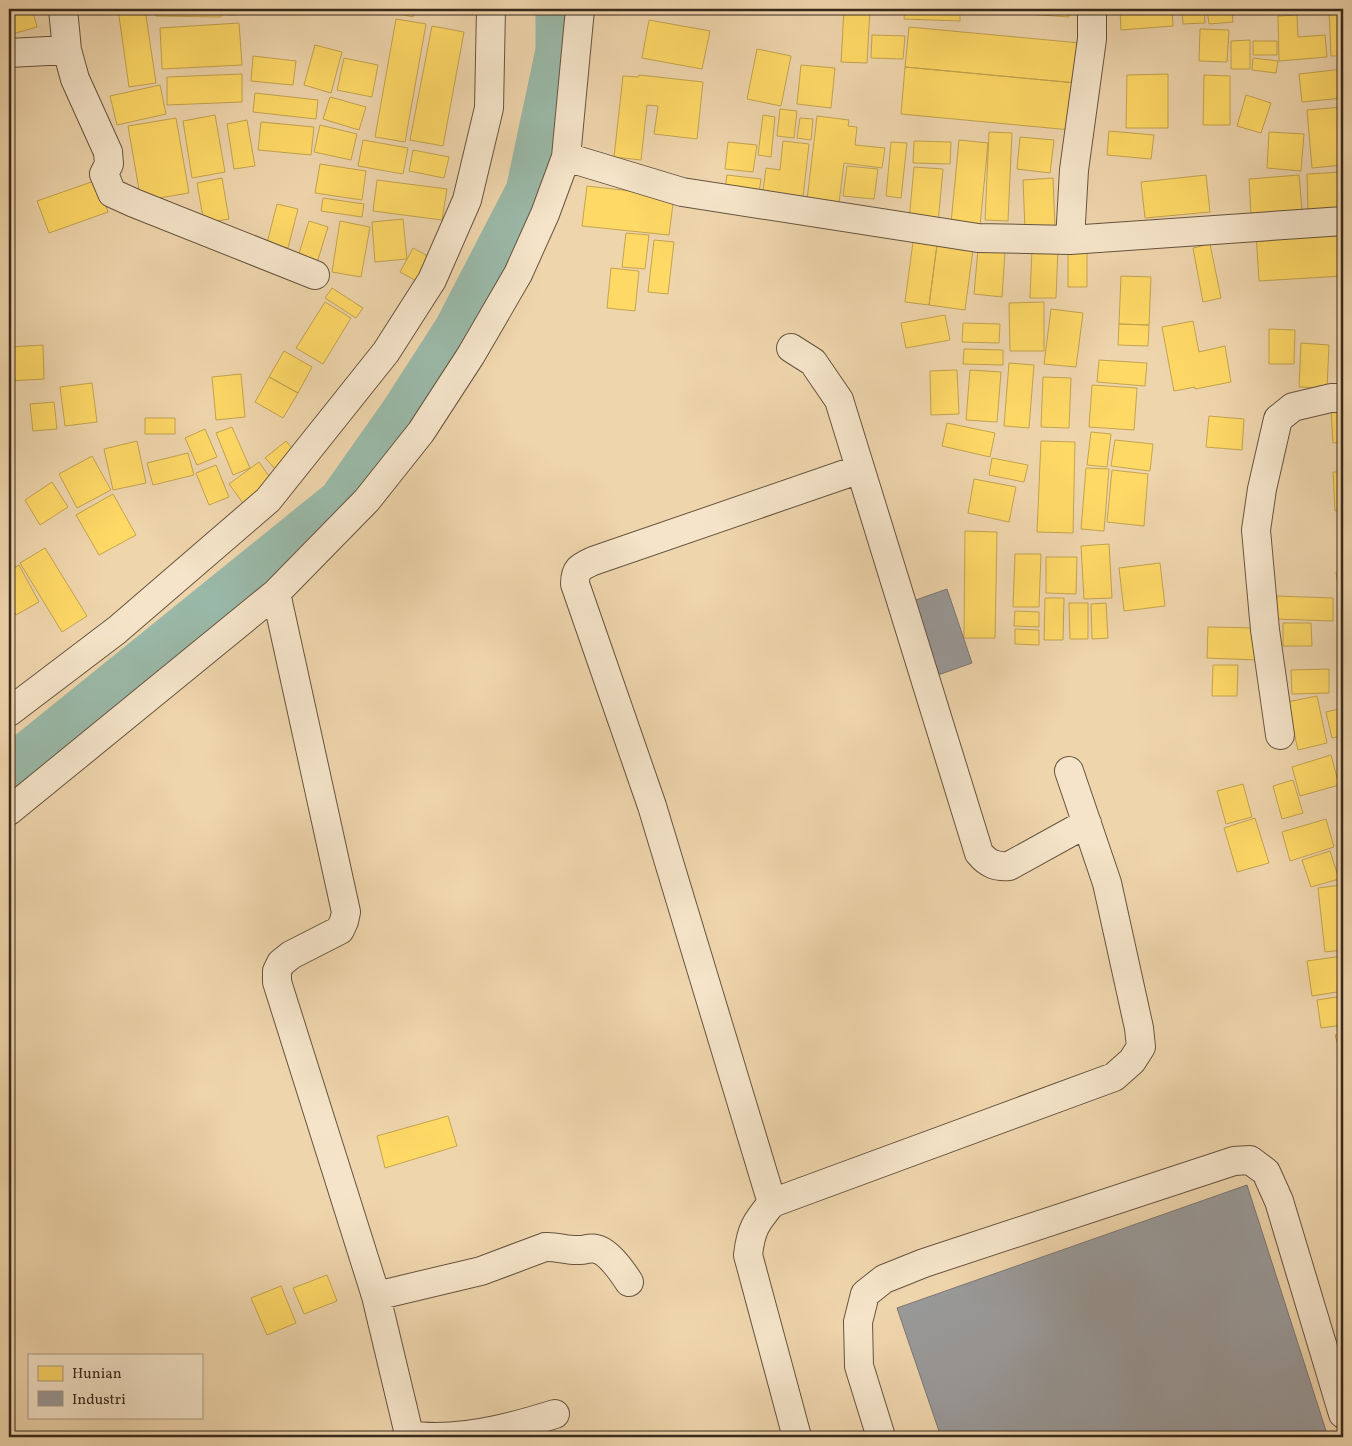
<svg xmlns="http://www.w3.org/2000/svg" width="1352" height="1446" font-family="Vollkorn,serif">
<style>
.homes{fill:#ffd966;stroke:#c3a450}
.industry{fill:#999;stroke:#7c7773}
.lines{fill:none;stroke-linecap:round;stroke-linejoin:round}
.river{stroke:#9ab9a8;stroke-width:51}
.minor-casing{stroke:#66543f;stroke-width:30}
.minor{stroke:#f5e4c9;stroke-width:28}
</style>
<rect width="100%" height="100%" fill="#efd5ac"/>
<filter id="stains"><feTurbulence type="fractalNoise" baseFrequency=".004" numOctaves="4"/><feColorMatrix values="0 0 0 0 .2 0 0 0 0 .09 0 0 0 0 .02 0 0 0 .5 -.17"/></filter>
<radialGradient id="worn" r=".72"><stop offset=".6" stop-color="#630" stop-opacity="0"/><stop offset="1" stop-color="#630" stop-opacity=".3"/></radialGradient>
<path class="homes" d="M9,9H32L37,27L9,35Z
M118,9H145L156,83L129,87Z
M156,9H221V17L156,16Z
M228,9H252V14L228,15Z
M396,9H414L413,17L395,13Z
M844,9H870L867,63L841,62Z
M905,9H960V21L904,19Z
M970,9H1069V17L970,10Z
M1110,9H1172L1173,26L1121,30L1120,11L1110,12Z
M1182,9H1204L1205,23L1183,24Z
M1207,9H1232L1233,22L1209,24Z
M1329,9H1343V56H1331Z
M1297,15L1298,37L1325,35L1327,57L1279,61L1278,16Z
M396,19L426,24L405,142L375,137Z
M649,20L710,31L702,69L642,58Z
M239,23L242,65L162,69L160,28Z
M432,26L464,32L443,146L410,140Z
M909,27L1080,43L1076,83L905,67Z
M1200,29L1229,30L1227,62L1199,61Z
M872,35L905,36L903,59L871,58Z
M1250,40V69H1231V41Z
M1253,41H1277V55H1253Z
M315,45L342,52L331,93L304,85Z
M757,49L791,56L781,106L747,99Z
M253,56L296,61L293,85L251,81Z
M344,58L378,65L372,97L337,90Z
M1253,58L1278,61L1276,73L1252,70Z
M801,65L835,68L831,108L797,104Z
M905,67L1076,83L1071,130L901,114Z
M1343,69V98L1302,102L1299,74Z
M242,74V102L167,105V77Z
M1168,74V128H1126L1127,75Z
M639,75L703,82L697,139L654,134L658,106L647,105L641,160L614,157L623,76L638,77Z
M1204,75L1230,76V125H1203Z
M160,85L166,114L117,125L110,96Z
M255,93L318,100L316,119L253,112Z
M1246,95L1271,103L1261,133L1237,126Z
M330,97L366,107L359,130L323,119Z
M1343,107V165L1312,168L1307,110Z
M780,109L797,111L794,138L777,136Z
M215,115L225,172L192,178L183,121Z
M763,115L775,117L771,157L758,155Z
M817,116L849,120L848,126L857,127L855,145L885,148L882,168L844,163L839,203L807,200Z
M176,118L189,193L141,201L128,126Z
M800,118L813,119L811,140L797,138Z
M247,120L255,166L234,169L227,124Z
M261,122L314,127L311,155L258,150Z
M320,125L357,134L351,160L314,152Z
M1109,131L1154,135L1151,159L1107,155Z
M989,132L1012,133L1008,221L985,220Z
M1269,132L1304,134L1301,171L1267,168Z
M1020,137L1054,140L1050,173L1017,169Z
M363,140L408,148L403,174L358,166Z
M959,140L988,143L980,226L951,223Z
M783,141L809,144L803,197L762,198L766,168L780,170Z
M914,141L951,142L950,164L913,163Z
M728,142L757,145L753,172L725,169Z
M891,142L907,143L901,198L886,196Z
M413,150L449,157L444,178L409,171Z
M320,164L366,171L362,200L315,193Z
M847,166L878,169L874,199L843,196Z
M914,167L943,169L938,223L909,220Z
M1343,172V209L1308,211L1307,174Z
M727,175L761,179L759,193L725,189Z
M1206,175L1210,212L1145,218L1141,182Z
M1299,175L1302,210L1251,214L1249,179Z
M222,178L229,219L204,223L197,183Z
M1053,178L1055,229L1025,230L1023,180Z
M97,180L108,212L49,233L37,201Z
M377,180L447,189L442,220L373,211Z
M587,186L674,196L669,235L582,226Z
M323,198L364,204L362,217L321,211Z
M277,204L298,209L288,248L267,243Z
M403,219L407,259L375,262L372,222Z
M309,221L328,227L316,266L297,260Z
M340,221L370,227L361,277L332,272Z
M1343,227V276L1259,281L1256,232Z
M626,233L649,235L645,269L622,267Z
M654,240L674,242L668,294L648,292Z
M913,242L937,245L929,305L905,302Z
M1210,244L1221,298L1203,302L1193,248Z
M937,245L973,249L965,310L929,305Z
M413,248L435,260L422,284L400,272Z
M1032,248H1058L1056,298H1030Z
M978,249L1005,252L1002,297L974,294Z
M1068,251L1087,252V287H1068Z
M611,268L639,271L635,311L607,308Z
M1121,276L1151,277L1149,325L1119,324Z
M332,288L363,308L356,318L325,298Z
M325,302L351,318L323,364L296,348Z
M1044,302V351H1010L1009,303Z
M1051,309L1083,313L1076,367L1044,364Z
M945,315L950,340L906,348L901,323Z
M1193,321L1199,352L1225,346L1231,382L1195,389V387L1174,391L1162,327Z
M963,323L1000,324L999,343L962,342Z
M1119,324L1149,325L1148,346L1118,345Z
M1269,329L1295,330L1294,364H1269Z
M1301,343L1329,345L1327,388L1299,387Z
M43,345L44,379L9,381V347Z
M964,349L1003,350V365L963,364Z
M284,351L312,367L298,393L269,377Z
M1099,360L1147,363L1145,386L1097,382Z
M1009,363L1034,365L1029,428L1004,426Z
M957,370L959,414L931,415L930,371Z
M970,370L1001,372L997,422L966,420Z
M241,374L245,417L216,420L212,377Z
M269,377L298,393L283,418L255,402Z
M1043,377L1071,378L1069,428L1041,427Z
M92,383L97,422L65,426L60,387Z
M1092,385L1137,388L1134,430L1089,427Z
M54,402L57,429L33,431L30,404Z
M1343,410V442L1333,443L1331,411Z
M1209,416L1244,419L1242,450L1206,447Z
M145,418H175V434H145Z
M947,423L995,433L990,457L942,446Z
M232,427L250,468L233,475L216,433Z
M205,429L217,457L197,465L185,438Z
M1091,432L1111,434L1107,467L1087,465Z
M1115,440L1153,444L1150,471L1111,466Z
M137,441L146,483L113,490L104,449Z
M286,441L297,454L277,471L265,458Z
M1041,441L1075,442L1073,533L1037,532Z
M188,453L194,475L153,485L147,463Z
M92,456L111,490L77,508L59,474Z
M992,458L1028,465L1024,482L989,475Z
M259,462L273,482L243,503L229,484Z
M216,465L229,497L209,505L196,473Z
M1086,468L1109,469L1104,531L1081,529Z
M1112,470L1148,474L1144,526L1107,522Z
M1333,472H1343V510L1335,511Z
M974,479L1016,487L1009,522L968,513Z
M52,482L68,507L40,525L25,500Z
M113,494L136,535L99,555L76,515Z
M1343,514V561L1339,515Z
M965,531L997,532L995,638H964Z
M1109,544L1112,598L1084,599L1081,546Z
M45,548L87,616L62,632L20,563Z
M1015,554H1041L1039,607H1013Z
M1046,557H1077L1076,594L1046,593Z
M1160,563L1165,606L1124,611L1119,568Z
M19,565L39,602L16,615L9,602V571Z
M1343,571V604H1341L1336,572Z
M1277,596L1333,598V621L1276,619Z
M1045,598H1064L1063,640H1044Z
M1069,603H1088V639H1070Z
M1106,603L1108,638L1092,639L1091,604Z
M1015,611L1039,612V627L1014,626Z
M1283,623H1311L1312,646H1283Z
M1208,627L1258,628L1257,660L1207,658Z
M1015,629L1039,630V645L1015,644Z
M1213,665H1238L1237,696H1212Z
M1329,669V693L1292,694L1291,670Z
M1317,696L1327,743L1298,750L1287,702Z
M1343,708V735L1332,738L1326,712Z
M1331,755L1339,785L1300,796L1292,767Z
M1293,780L1303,813L1282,819L1273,786Z
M1243,784L1252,817L1226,824L1217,791Z
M1255,818L1269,863L1237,872L1224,828Z
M1326,819L1334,847L1290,861L1282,832Z
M1330,851L1339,879L1311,887L1302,860Z
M1341,885L1343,909V950L1325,952L1318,888Z
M1343,956V991L1312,996L1307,961Z
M1343,996V1025L1321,1028L1317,1000Z
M1343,1033V1062L1335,1035Z
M448,1116L457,1146L385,1168L377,1136Z
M327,1275L337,1301L304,1314L293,1288Z
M281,1286L296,1323L267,1335L251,1298Z"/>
<path class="industry" d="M947,589L972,663L938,675L913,601Z
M1247,1185L1328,1437H941L897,1308Z"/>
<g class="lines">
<path class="river" d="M9,773L343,503L405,415L459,331L531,192L561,51V9"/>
<g class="minor-casing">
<path id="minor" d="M63,9L67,50L75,79L108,152L109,164L104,174L112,193L134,203L315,275
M9,53L67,50
M566,157L682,192L978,238L1070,240L1343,221
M1070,240L1074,170L1092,39V9
M791,348L813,362L839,400L979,853C988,864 996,867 1009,866L1087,823
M276,593L346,912L344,921L340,930L291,955L281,963L277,971V982L376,1296L409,1434C418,1437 426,1437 436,1437C477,1437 516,1426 555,1414
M9,712L117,630L268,500L386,352L432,280L467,200L489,108L491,9
M1280,735L1265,630L1256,530L1262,489L1278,419L1293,407L1331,398H1343
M9,811L276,593L367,500L421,432L471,355L518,274L545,214L566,157L580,9
M772,1203L652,806L575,584C575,569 580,567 593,561L860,469
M376,1296L481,1271L545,1247C556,1246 568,1251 580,1250C586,1250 590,1247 596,1249C608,1251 622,1271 629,1282
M797,1437L748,1255C751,1229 756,1222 772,1203L1114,1077L1132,1061L1141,1047L1139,1028L1107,883L1069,771
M881,1437L859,1366L858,1322L865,1294L884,1279L924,1263L1234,1161L1250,1160L1266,1172L1279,1201L1343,1414"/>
</g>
<use href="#minor" class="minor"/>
</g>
<rect width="1352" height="1446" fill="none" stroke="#efd5ac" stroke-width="30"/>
<rect x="10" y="10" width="1332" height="1426" fill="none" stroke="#38291b" stroke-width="2.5"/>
<rect x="15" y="15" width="1322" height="1416" fill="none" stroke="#38291b"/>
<rect x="28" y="1354" width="175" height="65" fill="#f5e4c9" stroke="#a99983"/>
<rect x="38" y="1366" width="25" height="15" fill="#ffd966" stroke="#a99983"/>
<text x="72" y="1378" font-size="15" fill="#38291b">Hunian</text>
<rect x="38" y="1391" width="25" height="15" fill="#999999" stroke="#a99983"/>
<text x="72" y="1404" font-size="15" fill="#38291b">Industri</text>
<rect width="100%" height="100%" filter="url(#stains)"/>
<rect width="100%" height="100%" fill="url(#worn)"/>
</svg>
